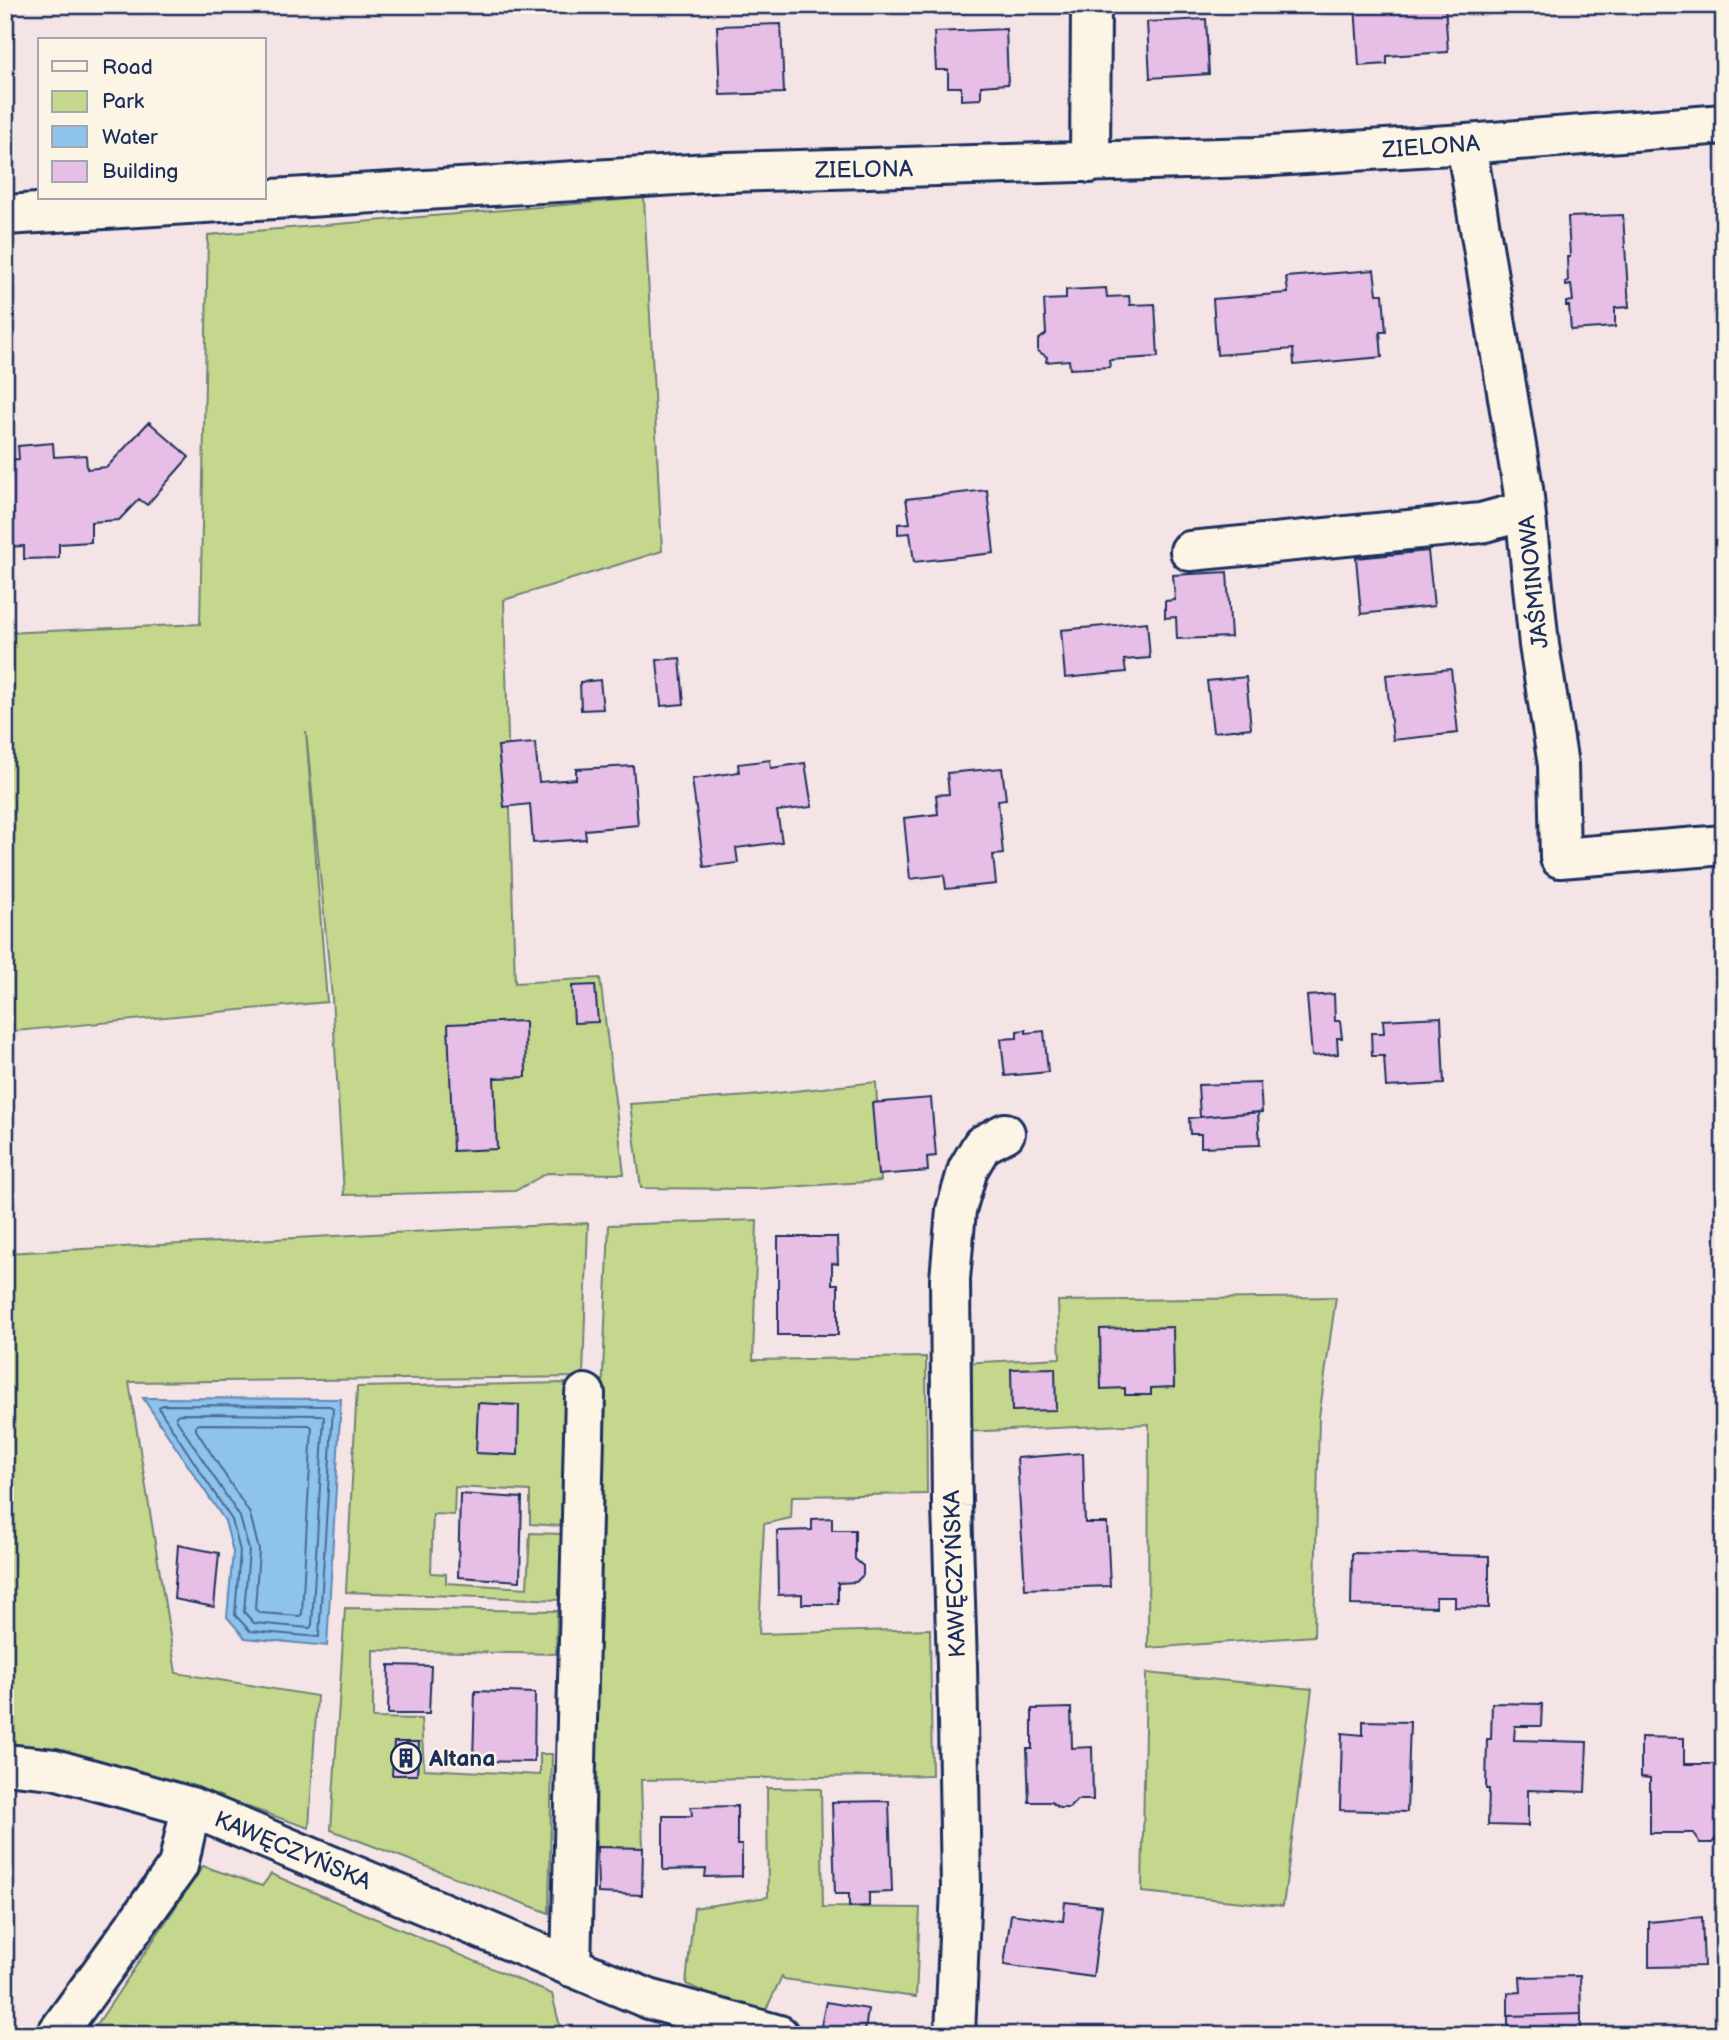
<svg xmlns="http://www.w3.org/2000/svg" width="1729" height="2040" font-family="'Balsamiq Sans',sans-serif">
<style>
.green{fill:#c4d78c;stroke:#708375;stroke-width:2}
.water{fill:#8ec3ec;stroke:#6088b3;stroke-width:2}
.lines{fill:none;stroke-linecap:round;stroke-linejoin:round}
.shore{stroke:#496a97;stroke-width:2}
.building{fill:#e6bee6;stroke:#1b2f5e;stroke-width:2}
.minor-casing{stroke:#1b2f5e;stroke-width:44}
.minor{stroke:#fcf5e5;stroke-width:38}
.labels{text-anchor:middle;stroke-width:5;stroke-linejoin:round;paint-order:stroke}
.street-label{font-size:23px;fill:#1b2f5e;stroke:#fcf5e5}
.poi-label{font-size:23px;font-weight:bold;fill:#1b2f5e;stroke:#fcf5e5;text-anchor:start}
</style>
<rect width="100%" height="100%" fill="#f5e4e5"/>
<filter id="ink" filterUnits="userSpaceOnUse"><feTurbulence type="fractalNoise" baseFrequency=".0143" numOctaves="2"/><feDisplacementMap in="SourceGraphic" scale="14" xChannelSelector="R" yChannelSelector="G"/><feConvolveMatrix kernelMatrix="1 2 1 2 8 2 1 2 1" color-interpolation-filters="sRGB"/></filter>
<g filter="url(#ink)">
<path class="green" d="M644,198L662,551L504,600L515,983L600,978L624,1174L547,1173L515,1191L344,1195L332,997L306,731L327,1002L5,1032V633L200,624L208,235Z
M876,1082L881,1181L755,1189L641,1188L630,1104L749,1096Z
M757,1220L753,1360L926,1357L927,1494L792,1496L791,1518L764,1524L759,1634L930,1629L932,1775L641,1780L643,1848L597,1847L596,1780L598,1498L609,1225Z
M588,1223L583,1377L129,1382L176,1673L317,1696L309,1828L169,1780L5,1746V1253Z
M1336,1297L1319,1417L1314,1636L1148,1648L1149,1424L962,1432V1363L1060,1358L1058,1301Z
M565,1383L563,1526L530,1524V1491L455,1487L454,1515L433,1514L431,1573L446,1574V1583L527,1588L530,1533L562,1534V1600L346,1592L357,1387Z
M345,1608L557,1611L556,1654L373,1650V1718L421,1719L424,1769L540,1775V1754H552L549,1913L331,1830Z
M1146,1673L1312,1689L1283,1906L1142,1892Z
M767,1788L821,1789L823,1907L920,1908L916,1997L784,1979L782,1976L762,2018L686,1984L694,1908L768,1897Z
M203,1866L262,1886L271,1874L552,1994L562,2035H90Z"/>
<path class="water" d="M143,1398L341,1399L327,1646L245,1638L227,1617L233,1552L225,1521Z"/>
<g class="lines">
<path class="shore" d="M163,1405L330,1406L333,1408L319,1637L250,1631L235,1615L240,1551L232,1520L160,1410L159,1407Z
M179,1414L321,1415L324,1417L312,1625L310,1628L254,1623L244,1612L249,1550L240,1517L176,1419V1416Z
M199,1424L309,1425L312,1427L302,1614L300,1616L260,1613L255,1609L259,1550L250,1514L196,1430V1426Z"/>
</g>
<path class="building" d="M1355,5H1445L1448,52L1387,56V64L1359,66Z
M1206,19L1209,74L1150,78L1147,22Z
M781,24L784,93L720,95L717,26Z
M1006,29L1008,84L981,86V99L961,100V87H948V70H936L934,32Z
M1623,215L1629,307L1615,308V327L1571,330L1569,306H1566V302L1573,301L1571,285L1566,286L1565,282L1568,281L1567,257H1570L1568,217Z
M1374,270L1377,294H1383L1386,332H1380L1382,357L1294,365L1293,349L1217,355L1213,299L1288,293L1286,277Z
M1106,288L1107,297L1129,296L1130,305L1155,304L1158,357L1109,360L1110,367L1070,369L1069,360L1046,362L1047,357L1038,351V340L1046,334L1044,300L1066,299V290Z
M149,422L189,457L147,505L139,499L119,520L91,522V542L59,544V558L24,559V546L5,547V460L19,459L18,446L53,443L54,457L86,455L87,469L107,467Z
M987,490L994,553L914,562L910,533L898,534V524L910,523L906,499Z
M1428,551L1434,606L1361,614L1356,558Z
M1227,572L1231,637L1177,639L1176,617L1165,618V601L1175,600L1173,575Z
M1147,622L1150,658L1124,660L1126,672L1065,678L1061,630Z
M680,658L684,704L661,706L657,660Z
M1451,669L1458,733L1393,740L1386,675Z
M1246,677L1251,728L1213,732L1207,681Z
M600,680L603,709L581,710L580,682Z
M535,743L539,782L576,779V769L633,766L638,825L585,830L586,839L533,843L530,804L504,807L498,746Z
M770,760L771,768L805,763L812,807L777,811L782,842L736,848L738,863L704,867L692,779L739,772L738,764Z
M1002,768L1006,799L998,800L1003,854L993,855L996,884L946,889L944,875L910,879L904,818L938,814L936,795L949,794L947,773Z
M595,985L598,1022L574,1023L572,986Z
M1334,994L1335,1021H1340L1342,1038H1337L1338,1054L1312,1056L1307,996Z
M1441,1017L1444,1084L1386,1087L1384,1056H1372L1371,1033H1384L1383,1020Z
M525,1021L526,1077L494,1078L497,1149L453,1151L448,1024Z
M1026,1030V1033L1044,1031L1048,1072L1005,1076L1001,1039L1017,1038V1031Z
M1260,1083L1262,1112L1200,1117L1198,1085Z
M931,1098L936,1156L927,1157L928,1171L878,1175L872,1103Z
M1258,1112L1260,1145L1201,1147V1134H1190L1189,1118Z
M778,1237H837L838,1264L832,1263V1284H838V1335H778Z
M1173,1327L1174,1387L1151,1388V1395H1125V1388L1101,1389L1100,1329Z
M1055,1368L1056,1410L1012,1411L1011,1369Z
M478,1403L519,1405L518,1455L476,1453Z
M1083,1453L1085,1523H1107L1110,1586L1025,1589L1017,1458Z
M460,1494L522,1498L520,1581L458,1577Z
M832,1518V1530H855V1559L863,1566V1575L856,1582L838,1583V1604H802V1594L778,1595L777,1531L812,1530V1519Z
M178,1545L219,1553L214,1607L174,1599Z
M1352,1553L1489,1556V1608L1455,1607V1597H1436V1607L1351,1605Z
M389,1665L431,1666L429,1714H388Z
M475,1691L535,1693L534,1762L473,1761Z
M1492,1703L1542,1704L1541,1726H1515L1514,1740L1587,1742L1585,1792L1528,1790V1826L1488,1825L1489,1789H1486L1487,1739H1491Z
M1071,1708L1072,1748L1092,1747L1093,1800H1077L1069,1808H1059L1051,1802H1029L1027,1749H1032V1709Z
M1363,1721L1410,1722L1407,1812L1340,1810L1342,1733L1363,1735Z
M1641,1737L1684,1738V1764H1721L1720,1833L1712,1843H1700L1693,1833H1650V1778L1641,1777Z
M394,1742H419L417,1775H392Z
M889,1801L892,1892L869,1893V1906L849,1907V1894H835L832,1802Z
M737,1806V1845H742V1876L705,1877L706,1869L663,1870V1816H692L691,1807Z
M597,1847L643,1848L642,1895L598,1893Z
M1065,1902L1102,1906L1093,1977L1004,1965L1011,1914L1063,1921Z
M1702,1917L1704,1966L1649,1967V1922Z
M1580,1976L1581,2014L1508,2016V1993L1521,1992L1520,1977Z
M826,2002L868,2009L865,2032L821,2026Z
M1581,2014V2035H1508V2016Z
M1064,2029L1115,2034V2035H1063Z"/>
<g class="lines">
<g class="minor-casing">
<path id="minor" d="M1466,144L1523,488L1539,645L1558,765L1560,858L1724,845
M1090,163L1091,5
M5,215L727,172L1256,157L1466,144L1724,124
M1190,551L1481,523L1525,511
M5,1764L54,1769L191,1807L649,1999L779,2035
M571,1967L585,1394
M56,2035L178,1866L191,1807
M955,2035L961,1887L957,1665L952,1506L950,1279L956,1210L968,1169L982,1145L1005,1133"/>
</g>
<use href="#minor" class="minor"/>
</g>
</g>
<defs>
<g id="building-ring" transform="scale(1.575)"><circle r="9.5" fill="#fcf5e5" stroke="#1b2f5e" stroke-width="1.5"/><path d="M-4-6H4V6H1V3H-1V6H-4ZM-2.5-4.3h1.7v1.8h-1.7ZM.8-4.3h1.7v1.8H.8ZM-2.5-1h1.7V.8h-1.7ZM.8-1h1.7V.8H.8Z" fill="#1b2f5e"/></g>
</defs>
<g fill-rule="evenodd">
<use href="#building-ring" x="406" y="1758"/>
</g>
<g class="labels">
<g class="street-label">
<text transform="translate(1431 146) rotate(-4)" y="8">ZIELONA</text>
<text transform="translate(864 169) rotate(-1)" y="8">ZIELONA</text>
<text transform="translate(1533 582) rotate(-96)" y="8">JAŚMINOWA</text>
<text transform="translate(954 1574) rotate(-92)" y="8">KAWĘCZYŃSKA</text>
<text transform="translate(293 1850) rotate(23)" y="8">KAWĘCZYŃSKA</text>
</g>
<g class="poi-label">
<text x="429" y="1766">Altana</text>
</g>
</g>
<rect width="1729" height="2040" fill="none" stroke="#fcf5e5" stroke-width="28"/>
<rect x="14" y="14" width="1701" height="2012" fill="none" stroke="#1b2f5e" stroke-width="2.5" filter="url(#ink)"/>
<rect x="38" y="38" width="228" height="161" fill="#fcf5e5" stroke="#a2a6af" stroke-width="2"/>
<rect x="52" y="61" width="35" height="10" fill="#fcf5e5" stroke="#a2a6af" stroke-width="2"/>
<text x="102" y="74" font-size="21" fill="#1b2f5e">Road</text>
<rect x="52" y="91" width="35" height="21" fill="#c4d78c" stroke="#a2a6af" stroke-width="2"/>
<text x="102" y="108" font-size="21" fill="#1b2f5e">Park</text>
<rect x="52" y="126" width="35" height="21" fill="#8ec3ec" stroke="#a2a6af" stroke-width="2"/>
<text x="102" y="144" font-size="21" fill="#1b2f5e">Water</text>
<rect x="52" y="161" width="35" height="21" fill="#e6bee6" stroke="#a2a6af" stroke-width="2"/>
<text x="102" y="178" font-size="21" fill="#1b2f5e">Building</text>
</svg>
